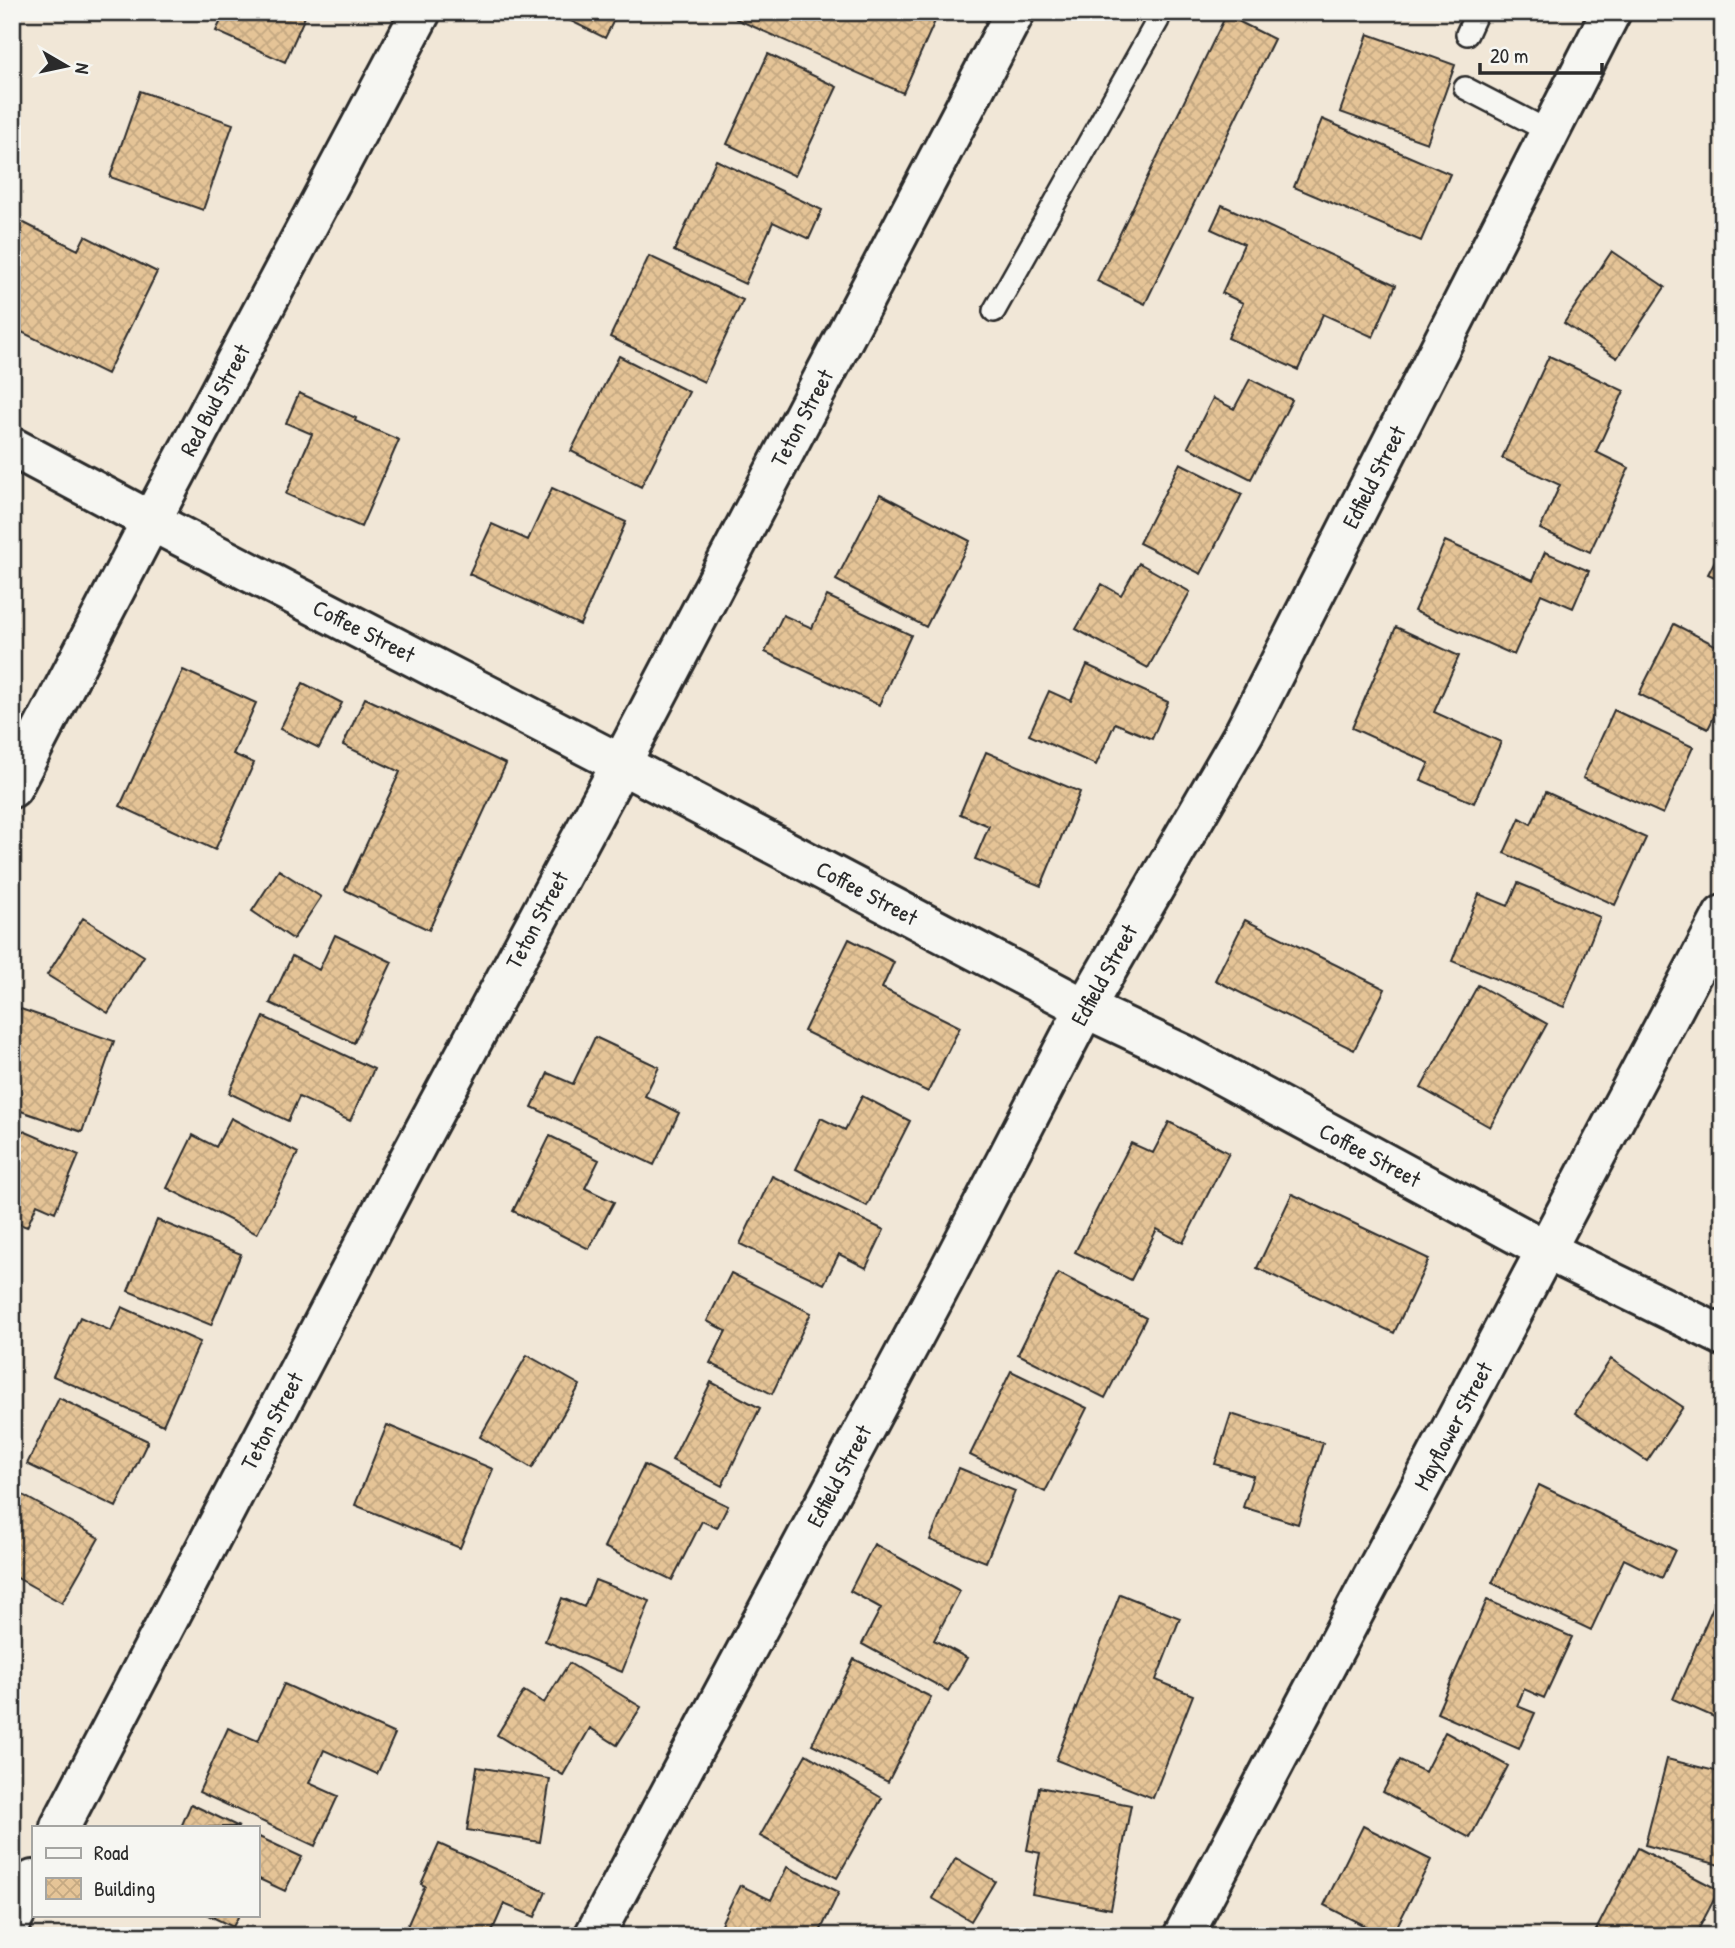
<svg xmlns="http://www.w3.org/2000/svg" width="1735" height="1948" font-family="'Patrick Hand',sans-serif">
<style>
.building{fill:url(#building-cross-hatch);stroke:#2b2b2b;stroke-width:2}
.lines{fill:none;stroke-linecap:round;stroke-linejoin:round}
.lane-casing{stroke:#2b2b2b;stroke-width:26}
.street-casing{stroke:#2b2b2b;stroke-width:44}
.lane{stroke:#f6f6f2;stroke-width:21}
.street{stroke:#f6f6f2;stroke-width:38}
.labels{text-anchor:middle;stroke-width:6;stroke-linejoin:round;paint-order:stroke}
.street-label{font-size:23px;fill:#2b2b2b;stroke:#f6f6f2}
</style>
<defs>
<pattern id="building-cross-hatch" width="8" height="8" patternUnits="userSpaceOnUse" patternTransform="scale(1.75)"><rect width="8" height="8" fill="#e5c497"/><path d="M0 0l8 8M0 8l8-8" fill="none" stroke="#c5a982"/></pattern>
</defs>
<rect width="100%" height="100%" fill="#f1e7d7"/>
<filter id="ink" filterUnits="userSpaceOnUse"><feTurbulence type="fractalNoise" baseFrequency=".0143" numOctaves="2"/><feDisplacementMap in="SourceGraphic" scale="14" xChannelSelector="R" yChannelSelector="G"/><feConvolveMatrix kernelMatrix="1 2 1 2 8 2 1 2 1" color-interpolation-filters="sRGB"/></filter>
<g filter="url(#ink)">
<path class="building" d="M225,12H307L285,62L216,31Z
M553,12H618L605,38Z
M739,12H939L903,93L736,19Z
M1226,15L1274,39L1145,304L1097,281Z
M1368,34L1455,65L1427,143L1340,112Z
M768,54L837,87L795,176L727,144Z
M140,91L233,124L203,210L110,177Z
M1322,119L1450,174L1421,241L1294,187Z
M716,160L822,210L809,239L773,222L745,284L674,251Z
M1222,205L1396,285L1373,337L1323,314L1298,370L1228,338L1243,303L1222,293L1244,244L1211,229Z
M20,221L78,250L85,236L157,272L107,374L22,332L18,341L12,339V235Z
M1612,251L1665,287L1617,358L1564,323Z
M649,256L743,300L704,382L610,337Z
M619,356L689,392L641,487L571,451Z
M1549,356L1624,391L1596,452L1629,468L1590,552L1540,529L1560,485L1502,458Z
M1250,379L1292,400L1251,479L1188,447L1213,398L1234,409Z
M299,393L356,418L355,421L399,440L361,527L286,494L312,434L286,423Z
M1180,463L1242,494L1201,574L1139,543Z
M552,488L626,522L580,625L469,574L492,524L528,540Z
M880,494L970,541L926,627L836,580Z
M1445,541L1533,580L1545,552L1589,571L1573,608L1541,594L1514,655L1414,611Z
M1723,545V581L1708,574Z
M1139,563L1190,592L1148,668L1076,629L1102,584L1121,595Z
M827,596L911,635L879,705L765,652L783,615L812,628Z
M1674,624L1723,649V699L1708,729L1639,694Z
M1396,627L1459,656L1434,712L1501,742L1474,803L1421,780L1429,763L1352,728Z
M1087,665L1168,702L1152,739L1115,723L1096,765L1029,735L1049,691L1071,701Z
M183,670L256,703L233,754L254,763L215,850L120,806Z
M303,683L342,703L319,748L280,729Z
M365,698L506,764L429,930L345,890L400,772L343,745Z
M1614,710L1693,747L1663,814L1583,778Z
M986,752L1080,792L1041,886L975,859L989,826L960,814Z
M1546,792L1646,838L1615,905L1504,853L1520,818L1531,824Z
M279,870L321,897L293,939L252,911Z
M1518,883L1600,917L1564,1007L1452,961L1479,894L1508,906Z
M83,918L144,956L108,1013L47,975Z
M1245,920L1385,989L1354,1050L1215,980Z
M335,935L392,962L354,1043L270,1003L292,956L319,970Z
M849,939L894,962L882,988L960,1027L928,1092L804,1031Z
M1478,985L1547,1024L1490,1127L1421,1088Z
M12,1006L114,1041L82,1132L12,1108Z
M264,1017L374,1069L350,1121L299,1097L288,1121L229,1093Z
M595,1037L659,1067L645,1096L679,1113L654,1165L532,1107L548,1073L573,1084Z
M862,1096L910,1121L867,1206L796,1169L821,1118L845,1130Z
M231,1118L298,1153L257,1234L167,1188L193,1135L216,1147Z
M1169,1122L1229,1153L1183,1243L1157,1229L1131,1280L1075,1252L1131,1143L1153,1153Z
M12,1126L79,1155L55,1212L37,1204L27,1227L12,1221Z
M550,1136L599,1160L585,1188L614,1202L589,1249L513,1211Z
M772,1176L884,1230L866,1268L839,1254L824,1284L740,1244Z
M1292,1194L1429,1259L1394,1333L1257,1268Z
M157,1220L241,1254L211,1325L128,1291Z
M731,1273L811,1313L772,1394L710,1363L726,1331L707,1321Z
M1058,1273L1146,1318L1105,1398L1018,1354Z
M122,1307L200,1342L163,1425L53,1376L80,1317L111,1331Z
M527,1355L580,1385L532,1468L480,1437Z
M1611,1359L1683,1407L1647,1461L1575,1413Z
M1011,1371L1087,1408L1045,1492L970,1455Z
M711,1382L760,1408L722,1486L672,1460Z
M59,1398L148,1441L116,1507L27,1464Z
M1231,1414L1323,1443L1298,1524L1243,1507L1253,1476L1215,1464Z
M387,1425L493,1469L460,1548L355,1505Z
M644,1465L728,1506L717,1528L702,1521L672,1580L604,1547Z
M959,1468L1015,1491L986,1562L930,1540Z
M1539,1485L1675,1550L1662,1578L1624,1559L1591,1630L1492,1583Z
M12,1489L99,1538L62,1603L12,1575Z
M874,1544L960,1591L934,1640L967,1658L948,1691L862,1644L881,1608L850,1591Z
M595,1580L650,1601L622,1672L545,1641L562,1598L584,1607Z
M1723,1584V1721L1673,1699Z
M1120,1594L1180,1618L1156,1680L1193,1695L1153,1798L1056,1760Z
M1487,1600L1572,1637L1544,1698L1524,1689L1517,1706L1535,1713L1519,1749L1437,1713Z
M854,1659L931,1697L888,1782L812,1744Z
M12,1662L19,1666L12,1679Z
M569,1663L641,1707L617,1745L590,1728L563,1775L497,1735L524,1691L544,1703Z
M284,1684L395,1734L377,1774L324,1750L309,1783L338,1796L315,1846L199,1792L228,1728L258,1741Z
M1445,1732L1508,1766L1470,1838L1383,1792L1400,1760L1425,1772Z
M806,1754L882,1798L837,1878L760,1836Z
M1667,1759L1723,1773V1866L1645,1845Z
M477,1767L550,1779L540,1842L467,1830Z
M1039,1787L1131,1805L1111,1909L1032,1894L1040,1853L1027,1850Z
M191,1804L239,1827H181Z
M1363,1826L1431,1860L1392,1936H1384L1324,1905Z
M257,1836L302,1857L285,1891L257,1878Z
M439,1844L546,1892L535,1917L504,1904L490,1936H416L405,1931L425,1886L421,1884Z
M1638,1848L1719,1890L1695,1936H1593Z
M956,1858L995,1881L971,1921L932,1898Z
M787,1867L839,1892L818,1936H715L740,1885L771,1900Z
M208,1915H239L233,1927Z"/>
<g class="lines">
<g class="lane-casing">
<path id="lane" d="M1467,34L1477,12
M1465,88L1550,132
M994,311L1158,20L1150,12"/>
</g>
<g class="street-casing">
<path id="street" d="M12,447L151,521L621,764L1085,1008L1183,1054L1546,1250L1723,1336
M12,788L151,521L421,12
M60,1827L401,1174L621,764L1015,12
M12,1920L33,1880
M594,1936L945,1278L1085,1008L1245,731L1611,12
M1183,1936L1723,915"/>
</g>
<use href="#lane" class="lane"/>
<use href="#street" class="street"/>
</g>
</g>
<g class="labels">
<g class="street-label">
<text transform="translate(215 400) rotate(-62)" y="8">Red Bud Street</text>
<text transform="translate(802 418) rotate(-62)" y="8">Teton Street</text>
<text transform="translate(1374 477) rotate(-63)" y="8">Edfield Street</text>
<text transform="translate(364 631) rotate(27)" y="8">Coffee Street</text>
<text transform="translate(867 893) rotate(28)" y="8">Coffee Street</text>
<text transform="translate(537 920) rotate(-62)" y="8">Teton Street</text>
<text transform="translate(1104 975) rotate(-61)" y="8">Edfield Street</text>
<text transform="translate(1370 1155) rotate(28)" y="8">Coffee Street</text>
<text transform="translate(272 1421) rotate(-62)" y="8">Teton Street</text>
<text transform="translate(1453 1426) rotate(-62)" y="8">Mayflower Street</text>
<text transform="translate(839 1476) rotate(-62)" y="8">Edfield Street</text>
</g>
</g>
<rect width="1735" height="1948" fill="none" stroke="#f6f6f2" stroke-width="42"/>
<rect x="21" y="21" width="1693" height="1906" fill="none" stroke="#2b2b2b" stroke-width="2.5" filter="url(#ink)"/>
<rect x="32" y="1826" width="228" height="91" fill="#f6f6f2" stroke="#a5a5a2" stroke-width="2"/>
<rect x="46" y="1848" width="35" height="10" fill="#f6f6f2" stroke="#a5a5a2" stroke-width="2"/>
<text x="94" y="1860" font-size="21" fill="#2b2b2b">Road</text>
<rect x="46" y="1878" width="35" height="21" fill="url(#building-cross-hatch)" stroke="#a5a5a2" stroke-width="2"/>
<text x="94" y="1896" font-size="21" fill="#2b2b2b">Building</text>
<g transform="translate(66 66) rotate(99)" stroke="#f6f6f2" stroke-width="5" paint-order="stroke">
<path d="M0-5L12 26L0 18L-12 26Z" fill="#2b2b2b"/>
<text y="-10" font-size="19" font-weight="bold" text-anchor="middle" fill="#2b2b2b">N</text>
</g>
<path d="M1480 63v10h122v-10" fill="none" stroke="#2b2b2b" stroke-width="3.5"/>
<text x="1490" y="63" font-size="21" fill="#2b2b2b" stroke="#f6f6f2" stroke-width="5" paint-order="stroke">20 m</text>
</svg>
